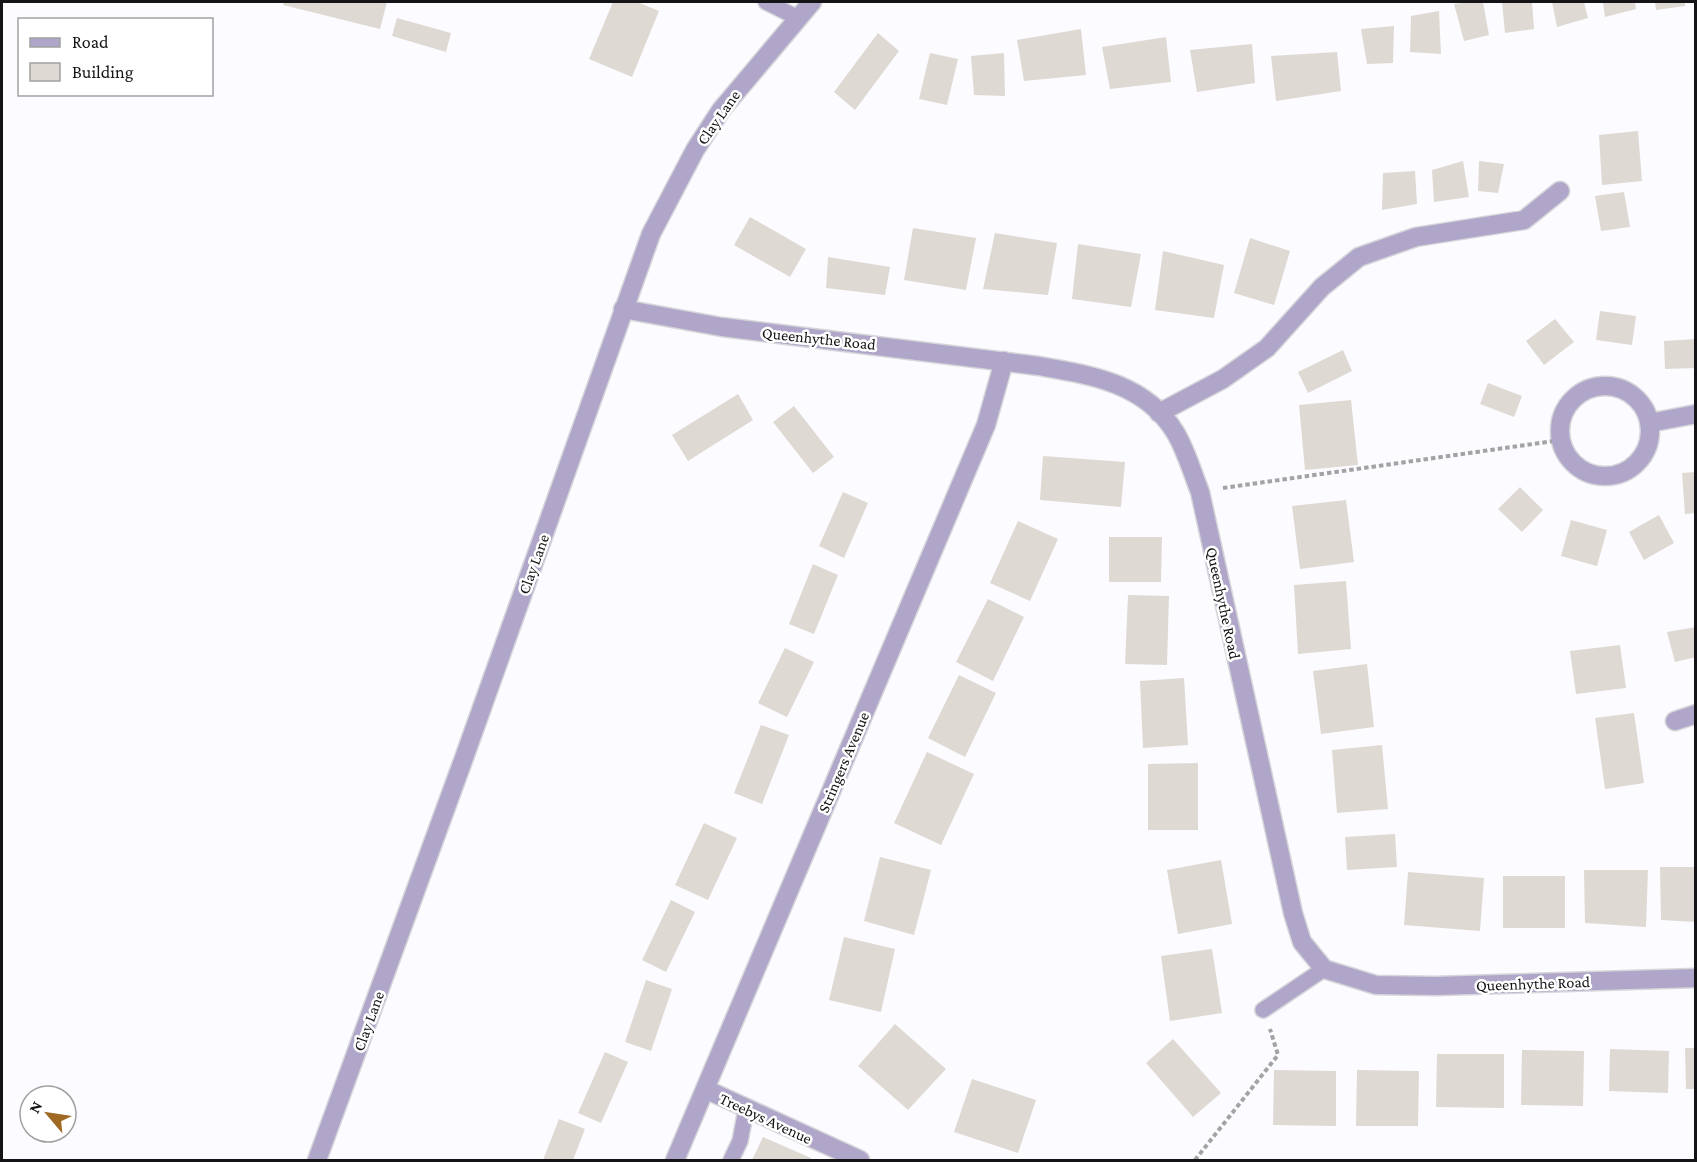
<svg xmlns="http://www.w3.org/2000/svg" width="1697" height="1162" font-family="'Crimson Pro',serif">
<style>
.building{fill:#ded9d3}
.lines{fill:none;stroke-linecap:round;stroke-linejoin:round}
.service-casing{stroke:#d7d6da;stroke-width:18}
.minor-casing{stroke:#d7d6da;stroke-width:21}
.tertiary-casing{stroke:#d7d6da;stroke-width:21}
.path{stroke:#a3a2a5;stroke-width:4;stroke-dasharray:4.5 3;stroke-linecap:butt}
.service{stroke:#afa6c9;stroke-width:15}
.minor{stroke:#afa6c9;stroke-width:18}
.tertiary{stroke:#afa6c9;stroke-width:18}
.labels{text-anchor:middle;stroke-width:5;stroke-linejoin:round;paint-order:stroke}
.street-label{font-size:16px;fill:#141416;stroke:#fff}
</style>
<rect width="100%" height="100%" fill="#fcfbff"/>
<path class="building" d="M284,2H387L380,29L283,5Z
M613,2H637L659,11L632,77L589,59Z
M1469,2H1483L1489,35L1464,41L1454,4Z
M1502,2H1532L1534,29L1505,33Z
M1552,2H1584L1588,18L1557,27Z
M1603,2H1635L1636,9L1605,17Z
M1655,2H1685V6L1656,10Z
M1439,11L1441,54L1410,52L1411,16Z
M397,18L451,33L446,52L392,36Z
M1394,26L1393,63L1367,64L1361,29Z
M1081,29L1086,75L1024,81L1017,40Z
M878,33L899,51L855,110L834,92Z
M1166,37L1171,82L1110,89L1102,47Z
M1252,44L1255,83L1197,92L1190,50Z
M1337,52L1341,91L1276,101L1271,56Z
M930,53L958,59L947,105L919,99Z
M1004,53L1005,96L974,95L971,56Z
M1638,131L1642,181L1602,185L1599,135Z
M1463,161L1469,197L1434,202L1432,170Z
M1479,161L1504,164L1498,193L1478,191Z
M1415,171L1417,204L1382,210L1383,173Z
M1624,192L1630,227L1601,231L1595,196Z
M750,217L806,249L790,277L734,245Z
M913,228L976,238L966,290L904,280Z
M995,233L1057,243L1048,295L983,289Z
M1250,238L1290,251L1274,305L1234,293Z
M1078,244L1141,254L1131,307L1072,299Z
M1163,251L1224,265L1214,318L1155,310Z
M828,257L890,267L885,295L826,288Z
M1600,311L1636,316L1632,345L1596,340Z
M1555,319L1574,342L1544,365L1526,341Z
M1696,339V368L1665,369L1664,341Z
M1343,350L1352,371L1308,393L1298,372Z
M1488,383L1522,396L1514,417L1480,404Z
M738,394L753,420L688,461L672,435Z
M1351,400L1358,465L1305,470L1299,405Z
M794,406L834,457L813,473L773,422Z
M1043,456L1125,462L1121,507L1040,500Z
M1696,472V513L1685,514L1682,473Z
M1520,487L1543,510L1522,532L1498,509Z
M843,492L868,503L844,558L819,546Z
M1346,500L1354,562L1300,569L1292,506Z
M1659,515L1674,543L1644,560L1629,532Z
M1571,520L1607,530L1597,566L1561,556Z
M1018,521L1058,539L1030,601L990,583Z
M1109,537H1162L1161,582H1109Z
M813,564L838,575L814,634L789,624Z
M1346,581L1351,649L1298,654L1294,585Z
M1128,595L1169,596L1167,665L1125,664Z
M988,599L1024,617L993,681L956,662Z
M1696,627V657L1675,662L1667,632Z
M1620,645L1626,688L1576,694L1570,651Z
M785,648L814,662L787,717L758,703Z
M1367,664L1374,727L1321,734L1313,671Z
M959,675L996,693L965,757L928,738Z
M1184,678L1188,745L1143,748L1140,681Z
M1634,713L1644,783L1605,789L1595,718Z
M761,725L789,735L762,804L734,793Z
M1382,745L1388,809L1337,813L1332,750Z
M927,752L974,774L941,845L894,823Z
M1198,763V830H1148V764Z
M704,823L737,838L708,900L675,885Z
M1395,834L1397,867L1347,870L1345,837Z
M880,857L931,870L914,935L864,921Z
M1221,860L1232,924L1178,934L1167,870Z
M1660,867H1696V922L1661,920Z
M1584,870H1648L1646,927L1585,923Z
M1408,872L1484,878L1480,931L1404,925Z
M1503,876H1565V928H1503Z
M671,900L695,912L666,972L642,960Z
M844,937L895,949L881,1012L829,1000Z
M1212,949L1222,1013L1170,1021L1161,956Z
M646,980L672,989L651,1051L625,1042Z
M895,1024L946,1069L908,1110L858,1066Z
M1173,1039L1221,1093L1193,1117L1146,1063Z
M1685,1048H1696V1089H1686Z
M1610,1049L1669,1051L1668,1093L1609,1091Z
M1522,1050L1584,1051L1583,1106L1521,1105Z
M605,1052L628,1062L601,1123L578,1113Z
M1437,1054H1504V1108L1436,1107Z
M1274,1070L1336,1071V1126L1273,1125Z
M1357,1070L1419,1071L1418,1126H1356Z
M972,1079L1036,1100L1018,1153L954,1132Z
M559,1119L585,1129L573,1160H543Z
M763,1137L811,1158L810,1160H752Z"/>
<g class="lines">
<g class="service-casing">
<path id="service" d="M766,2L798,18
M1263,1010L1324,969
M731,1160L740,1141L746,1110"/>
</g>
<g class="minor-casing">
<path id="minor" d="M623,309L722,327L1039,366C1091,375 1145,383 1175,432C1186,450 1192,472 1200,492L1293,913L1302,942L1324,969L1376,985L1435,986L1696,978
M1560 431a45 45 0 1 1 90 0a45 45 0 1 1-90 0Z
M1159,413L1223,379L1267,348L1322,287L1359,257L1416,237L1524,220L1560,191
M1649,423L1696,414
M1675,721L1696,714
M705,1089L860,1160
M675,1160L986,425L1004,361"/>
</g>
<g class="tertiary-casing">
<path id="tertiary" d="M317,1160L464,758L651,234L695,150L721,110L812,2"/>
</g>
<path class="path" d="M1223,488L1561,440
M1195,1160L1278,1055L1270,1029"/>
<use href="#service" class="service"/>
<use href="#minor" class="minor"/>
<use href="#tertiary" class="tertiary"/>
</g>
<g class="labels">
<g class="street-label">
<text transform="translate(718 117) rotate(-55)" y="6">Clay Lane</text>
<text transform="translate(819 338) rotate(6)" y="6">Queenhythe Road</text>
<text transform="translate(533 564) rotate(-70)" y="6">Clay Lane</text>
<text transform="translate(1224 603) rotate(78)" y="6">Queenhythe Road</text>
<text transform="translate(843 762) rotate(-67)" y="6">Stringers Avenue</text>
<text transform="translate(1533 983) rotate(-2)" y="6">Queenhythe Road</text>
<text transform="translate(368 1021) rotate(-70)" y="6">Clay Lane</text>
<text transform="translate(766 1118) rotate(25)" y="6">Treebys Avenue</text>
</g>
</g>
<rect width="1697" height="1162" fill="none" stroke="#141416" stroke-width="6"/>
<rect x="18" y="18" width="195" height="78" fill="#ffffff" stroke="#a1a1a2" stroke-width="1.5"/>
<rect x="30" y="38" width="30" height="9" fill="#afa6c9" stroke="#a1a1a2" stroke-width="1.5"/>
<text x="72" y="48" font-size="18" fill="#141416">Road</text>
<rect x="30" y="63" width="30" height="18" fill="#ded9d3" stroke="#a1a1a2" stroke-width="1.5"/>
<text x="72" y="78" font-size="18" fill="#141416">Building</text>
<g transform="translate(48 1114) rotate(299)"><circle r="28" fill="#ffffff" stroke="#a1a1a2" stroke-width="1.5"/>
<path d="M0-4.5L10 22L0 15L-10 22Z" fill="#9f6923"/>
<text y="-9" font-size="16" font-weight="bold" text-anchor="middle" fill="#141416">N</text>
</g>
</svg>
